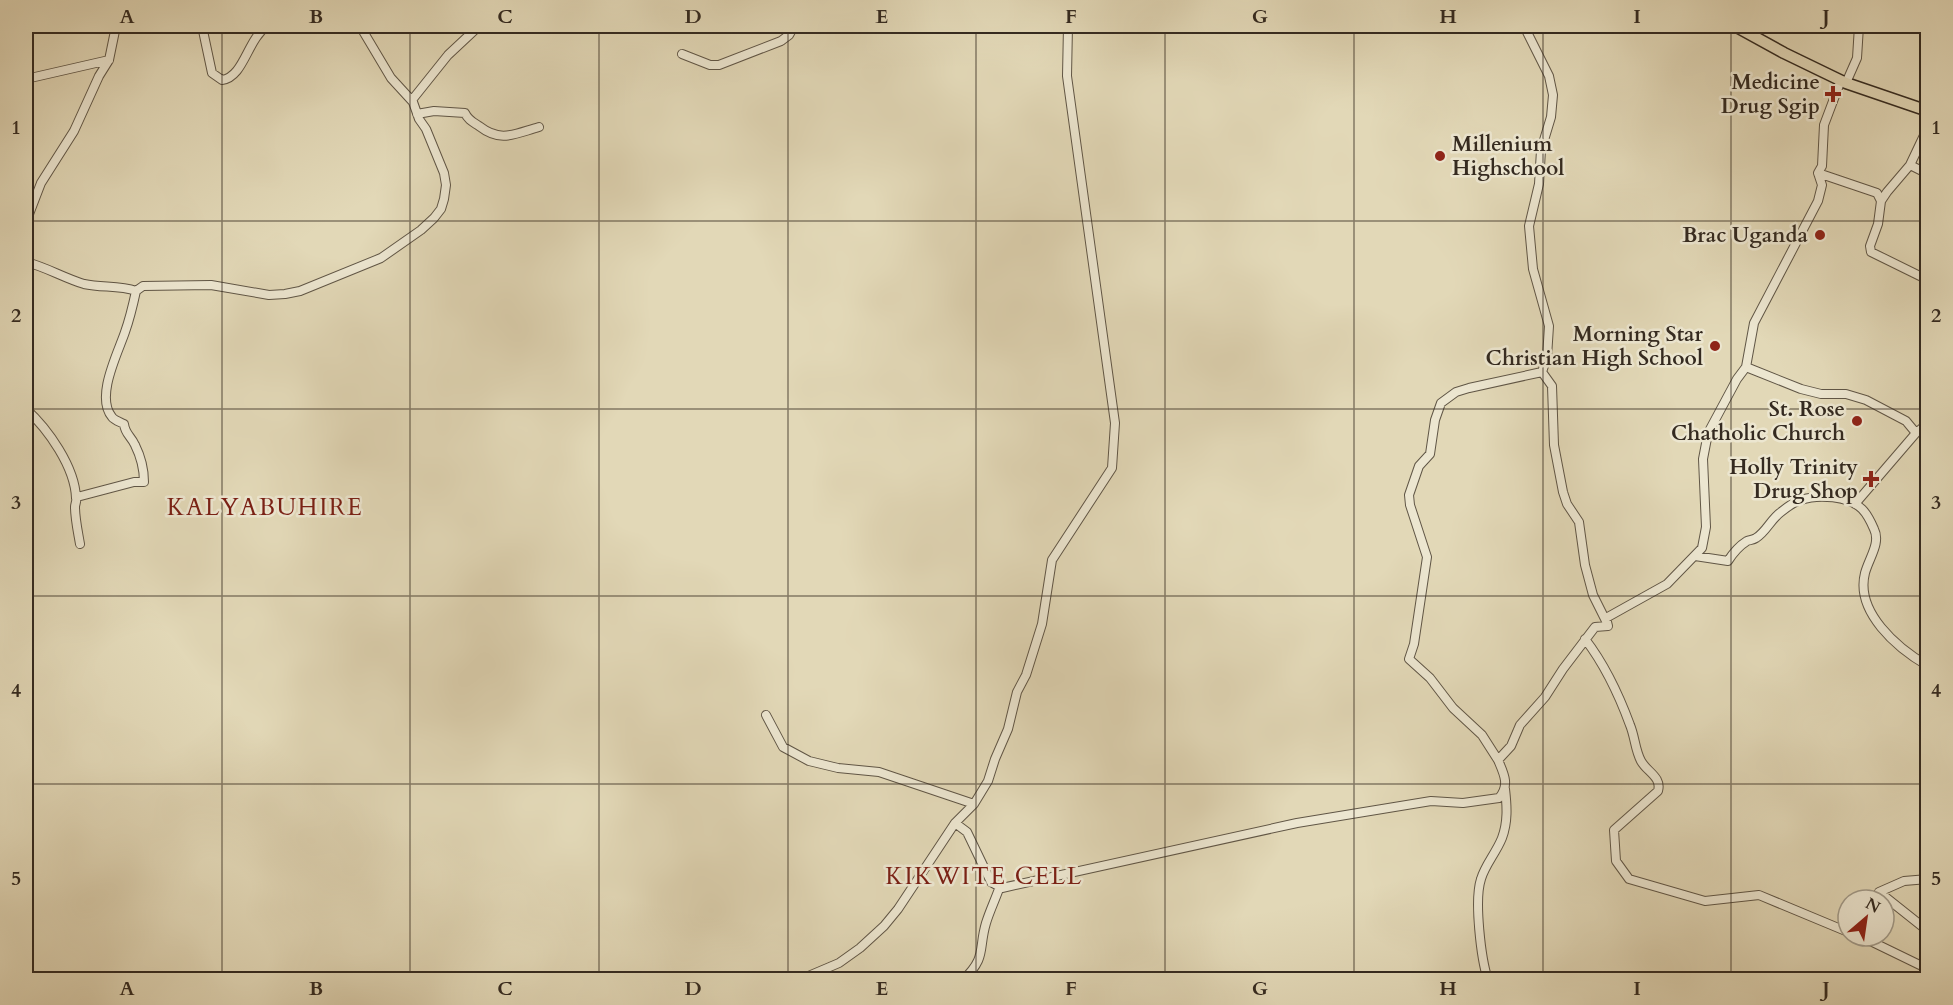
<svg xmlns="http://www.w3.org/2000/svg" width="1953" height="1005" font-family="Cardo,serif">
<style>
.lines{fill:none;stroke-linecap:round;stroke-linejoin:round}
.minor-casing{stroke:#605646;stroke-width:10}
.major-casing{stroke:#342a20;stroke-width:13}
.minor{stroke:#ece6d0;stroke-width:8}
.major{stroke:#e2d8b7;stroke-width:10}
.grid{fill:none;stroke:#342a20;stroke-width:1.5;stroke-opacity:0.55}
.poi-dot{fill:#8f2418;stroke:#ece6d0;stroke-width:2}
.labels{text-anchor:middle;stroke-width:5;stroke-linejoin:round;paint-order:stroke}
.poi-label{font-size:21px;font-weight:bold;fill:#342a20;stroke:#ece6d0;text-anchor:end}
.quarter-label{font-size:24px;letter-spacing:1.5px;fill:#7a1f14;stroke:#ece6d0}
.neatline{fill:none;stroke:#342a20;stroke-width:2}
.grid-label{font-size:20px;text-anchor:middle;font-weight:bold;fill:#342a20}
</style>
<rect width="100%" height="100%" fill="#e2d8b7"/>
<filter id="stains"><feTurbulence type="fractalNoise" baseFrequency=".00333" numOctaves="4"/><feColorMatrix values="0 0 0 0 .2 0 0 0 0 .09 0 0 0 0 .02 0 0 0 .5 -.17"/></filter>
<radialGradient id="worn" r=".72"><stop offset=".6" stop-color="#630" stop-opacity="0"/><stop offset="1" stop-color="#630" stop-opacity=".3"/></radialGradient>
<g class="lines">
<g class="minor-casing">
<path id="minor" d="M202,26L212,73L222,80C244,77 247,40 267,26
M1524,26L1549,76L1553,95L1551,117L1541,150L1539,184L1529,226L1533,269L1549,326L1547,357L1542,372L1552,386L1554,445L1563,492L1567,504L1579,522L1585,565L1593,595L1607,623
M682,54L710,65H719L781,41L789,35L794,26
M26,79L109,60
M1846,83L1857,58L1859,26
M412,100L448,55L479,26
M417,114L434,111L465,113C468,120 473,122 479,126C501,143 514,134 539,127
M1910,165L1928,174
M1818,173L1877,193L1881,201L1887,192L1910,165L1928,127
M1881,201L1878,224L1870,246L1871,252L1928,280
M26,222L41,183L74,131L99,76L109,60L116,26
M26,262C46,267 64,278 84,284C102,288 119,285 136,291L143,286L211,285L269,295L285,294L300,291L381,258L421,230L434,218L441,209L444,199L446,185L444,173L426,129L419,119L413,102L391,78L360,26
M1746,367L1801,389L1821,394H1846L1866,400L1906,421L1916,433
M26,409C48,429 75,467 76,498C77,501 75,504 75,507C75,519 78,532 80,544
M77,497L134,482H144C144,469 141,457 135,445C131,436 125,434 124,424C120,422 114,420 112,417C95,397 118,353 125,332C130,318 133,305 136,291
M1855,504L1916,433L1928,423
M1695,556L1728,561C1733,553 1739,546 1747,541C1750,540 1753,540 1756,538C1766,532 1771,519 1781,512C1787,507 1794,502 1801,500C1818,494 1849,496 1862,509C1867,514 1871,522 1874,529C1881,543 1869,558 1865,573C1855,612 1897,648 1928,666
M1585,639C1605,665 1619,695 1630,725C1635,737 1635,750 1641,761C1647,772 1662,777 1658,791L1614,830L1616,861L1629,879L1705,901L1759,895L1848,932
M766,715L783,747L809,761L838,768L879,772L974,804
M1498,760L1482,735L1453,708L1430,678L1409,659L1414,644L1427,557L1410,505L1409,495L1419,466L1430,454L1435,420L1441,403L1456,392L1469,388L1542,372
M955,823L967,832L991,882L1002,888L1297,823L1431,801L1463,803L1499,798C1510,785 1504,774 1498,760L1511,746L1520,725L1545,697L1563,669L1595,627L1608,626L1606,618L1667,584L1702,548L1706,527L1703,459L1708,433L1737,379L1746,367L1754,323L1818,201L1822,185L1818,173L1822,166L1824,125L1841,80
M1928,879L1904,881L1879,892L1928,931
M1860,936L1928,969
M799,980L839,963L860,948L884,926L898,909L955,823L974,804L988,781L995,759L1008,729L1017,692L1026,675L1042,624L1052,560L1112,468L1115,423L1067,76L1068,26
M963,980C987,957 978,950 986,923C990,910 996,898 1000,886
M1488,980C1481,959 1474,900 1481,879C1485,865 1496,853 1502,838C1508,822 1507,806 1505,789"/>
</g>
<g class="major-casing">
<path id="major" d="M1735,26L1784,53L1846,83L1928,111"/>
</g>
<use href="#minor" class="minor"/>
<use href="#major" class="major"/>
</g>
<path class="grid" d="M222,26V980M410,26V980M599,26V980M788,26V980M976,26V980M1165,26V980M1354,26V980M1543,26V980M1731,26V980M26,221H1928M26,409H1928M26,596H1928M26,784H1928"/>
<g class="poi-dot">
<path d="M1830 85h6v6h6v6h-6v6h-6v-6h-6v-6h6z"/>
<circle cx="1440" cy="156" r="6"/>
<circle cx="1820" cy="235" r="6"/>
<circle cx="1715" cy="346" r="6"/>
<circle cx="1857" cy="421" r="6"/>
<path d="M1868 470h6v6h6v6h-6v6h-6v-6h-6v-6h6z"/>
</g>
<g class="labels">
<g class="poi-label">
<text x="1820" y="89">Medicine<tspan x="1820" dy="24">Drug Sgip</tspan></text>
<text x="1452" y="151" text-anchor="start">Millenium<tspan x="1452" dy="24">Highschool</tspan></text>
<text x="1808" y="242">Brac Uganda</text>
<text x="1703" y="341">Morning Star<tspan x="1703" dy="24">Christian High School</tspan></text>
<text x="1845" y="416">St. Rose<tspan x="1845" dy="24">Chatholic Church</tspan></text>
<text x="1858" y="474">Holly Trinity<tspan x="1858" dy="24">Drug Shop</tspan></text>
</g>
<g class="quarter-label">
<text x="265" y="515">KALYABUHIRE</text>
<text x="984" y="884">KIKWITE CELL</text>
</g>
</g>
<rect width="1953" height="1005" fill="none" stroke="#e2d8b7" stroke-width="66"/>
<g transform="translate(1866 918) rotate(29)"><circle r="28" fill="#ece6d0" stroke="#a29b8a" stroke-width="1.5"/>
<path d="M0-4.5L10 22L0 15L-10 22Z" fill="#8f2418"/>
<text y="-9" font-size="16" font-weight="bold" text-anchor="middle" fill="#342a20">N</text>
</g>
<rect x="33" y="33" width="1887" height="939" class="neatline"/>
<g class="grid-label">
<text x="127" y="23">A</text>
<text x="316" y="23">B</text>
<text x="505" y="23">C</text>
<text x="693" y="23">D</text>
<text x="882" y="23">E</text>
<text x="1071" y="23">F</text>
<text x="1260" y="23">G</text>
<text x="1448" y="23">H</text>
<text x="1637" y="23">I</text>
<text x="1826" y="23">J</text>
<text x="16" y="134">1</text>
<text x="1936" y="134">1</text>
<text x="16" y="322">2</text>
<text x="1936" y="322">2</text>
<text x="16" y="509">3</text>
<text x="1936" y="509">3</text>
<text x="16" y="697">4</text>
<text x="1936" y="697">4</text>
<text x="16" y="885">5</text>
<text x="1936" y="885">5</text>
<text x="127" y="995">A</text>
<text x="316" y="995">B</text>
<text x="505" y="995">C</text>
<text x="693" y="995">D</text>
<text x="882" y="995">E</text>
<text x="1071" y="995">F</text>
<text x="1260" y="995">G</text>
<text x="1448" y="995">H</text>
<text x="1637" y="995">I</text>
<text x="1826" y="995">J</text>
</g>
<rect width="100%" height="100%" filter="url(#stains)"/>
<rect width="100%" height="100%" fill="url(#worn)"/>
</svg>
